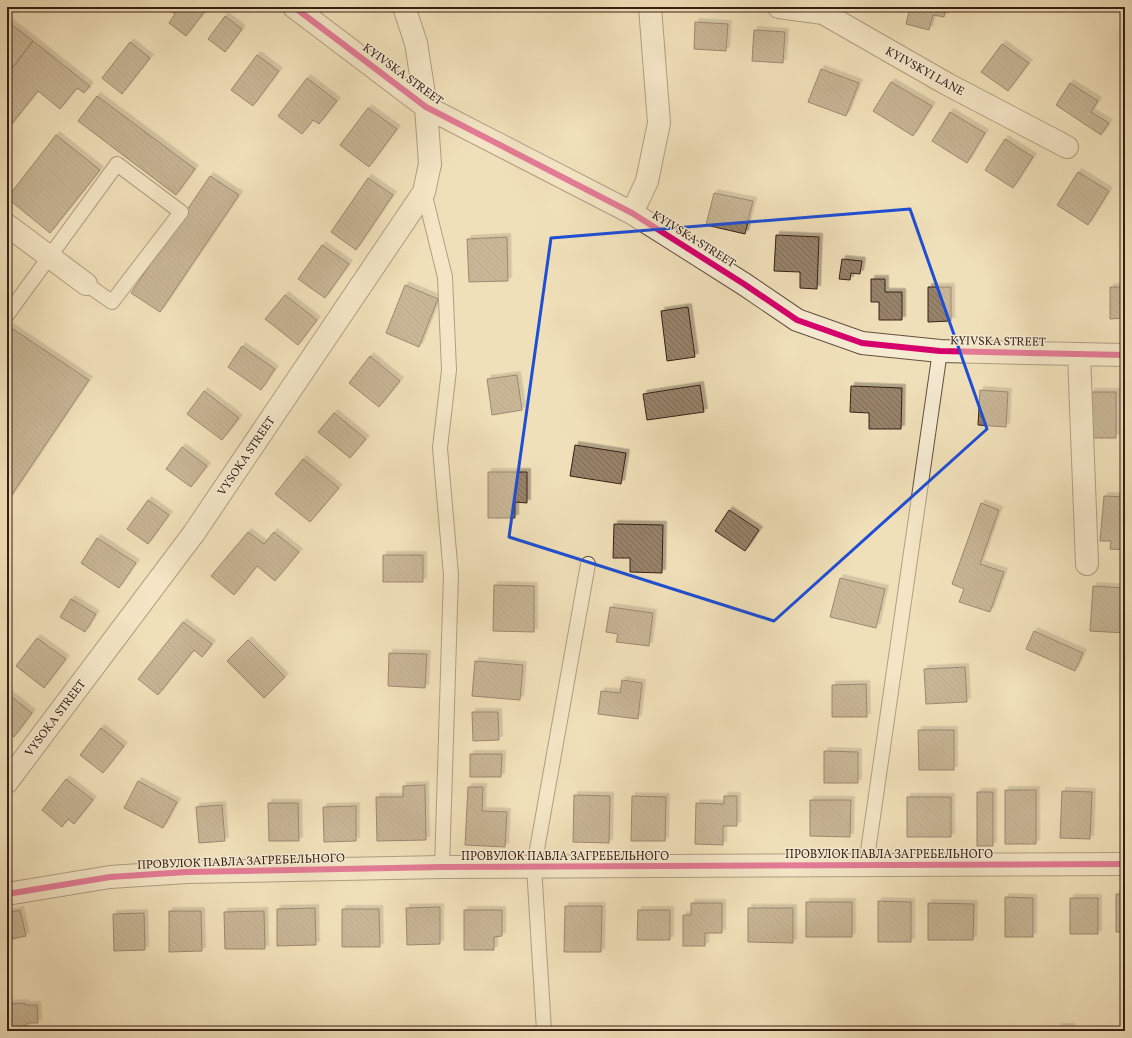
<svg xmlns="http://www.w3.org/2000/svg" width="1132" height="1038" font-family="Vollkorn,serif">
<style>
.building{fill:url(#building-back-hatch);stroke:#361f16;filter:url(#shadow)}
.lines{fill:none;stroke-linecap:round;stroke-linejoin:round}
.lane-casing{stroke:#644f3f;stroke-width:16}
.street-casing{stroke:#644f3f;stroke-width:24}
.lane{stroke:#f5ebd2;stroke-width:14}
.street{stroke:#f5ebd2;stroke-width:22}
.cycleway-casing{stroke:#f5ebd2;stroke-width:8}
.cycleway{stroke:#d6006c;stroke-width:6}
.marked{fill:none;stroke:#1d4ed8;stroke-width:3;stroke-linejoin:round}
.labels{text-anchor:middle;stroke-width:3;stroke-linejoin:round;paint-order:stroke}
.street-label{font-size:12px;fill:#361f16;stroke:#f5ebd2}
</style>
<defs>
<pattern id="building-back-hatch" width="6" height="6" patternUnits="userSpaceOnUse"><rect width="6" height="6" fill="#97836b"/><path d="M-1 5l2 2M0 0l6 6M5-1l2 2" fill="none" stroke="#7c6b57"/></pattern>
<filter id="shadow"><feDropShadow dx="3.5" dy="-3.5" stdDeviation="0" flood-color="#0004"/></filter>
</defs>
<rect width="100%" height="100%" fill="#f0e0b9"/>
<filter id="stains"><feTurbulence type="fractalNoise" baseFrequency=".005" numOctaves="4"/><feColorMatrix values="0 0 0 0 .2 0 0 0 0 .09 0 0 0 0 .02 0 0 0 .5 -.17"/></filter>
<radialGradient id="worn" r=".72"><stop offset=".6" stop-color="#630" stop-opacity="0"/><stop offset="1" stop-color="#630" stop-opacity=".3"/></radialGradient>
<path class="building" d="M166,7H208L186,36L169,23L175,14Z
M910,7H946L944,17L933,15L929,30L906,24Z
M225,16L242,29L225,52L208,39Z
M7,21L33,41L7,75Z
M695,22L728,24L726,51L694,49Z
M754,30L785,32L783,63L752,61Z
M33,41L90,86L84,93L77,88L60,109L38,91L7,130V75Z
M130,42L150,58L122,94L102,78Z
M1002,44L1029,63L1008,91L981,72Z
M257,55L279,71L253,106L231,90Z
M821,69L859,83L846,116L808,102Z
M307,78L337,101L319,124L313,120L302,134L278,116Z
M891,82L932,106L913,136L873,111Z
M1070,83L1098,101L1091,112L1109,123L1101,135L1056,105Z
M97,96L195,169L176,195L78,121Z
M368,108L397,129L369,167L340,145Z
M950,112L985,133L967,163L932,141Z
M56,135L100,170L50,233L7,198Z
M1005,139L1033,157L1013,188L985,170Z
M1078,172L1109,191L1088,225L1057,205Z
M210,176L239,195L160,312L131,293Z
M368,178L393,195L356,250L331,232Z
M714,193L753,201L745,234L706,225Z
M776,235L819,237L817,289L800,288V272L774,271Z
M507,237L508,281L469,282L467,239Z
M322,245L349,264L325,298L298,279Z
M842,259L862,261L860,274L851,273L850,280L839,279Z
M871,279H885V292H902V320H879V302H871Z
M405,285L438,299L419,347L386,333Z
M928,287H951V321L928,322Z
M1110,287H1125V318L1110,319Z
M285,295L317,320L298,345L265,319Z
M688,307L695,357L667,361L661,311Z
M7,325L89,380L7,502Z
M242,346L275,369L261,390L228,367Z
M370,356L400,381L379,407L349,383Z
M517,375L522,410L492,415L487,379Z
M700,385L704,412L647,420L643,394Z
M851,386L902,388L901,429H869V413L850,412Z
M980,390L1008,392L1006,427L978,425Z
M204,391L239,418L222,440L187,414Z
M1091,392H1116V438H1091Z
M334,413L366,439L350,458L318,432Z
M575,445L626,453L621,484L570,476Z
M182,447L207,466L191,487L166,469Z
M303,459L339,488L310,522L275,494Z
M488,472H527V503L515,502V518H488Z
M1104,496L1125,497V550L1110,549L1111,541H1100Z
M148,500L169,515L148,544L127,529Z
M981,503L999,510L980,564L1004,572L990,612L959,602L964,589L952,584Z
M729,510L759,530L745,551L715,531Z
M614,524L663,525L662,573L630,572V558H613Z
M248,532L264,544L274,532L299,552L275,581L257,566L234,595L211,576Z
M97,538L136,563L119,588L81,563Z
M383,555H423V582H383Z
M840,578L885,589L876,628L830,617Z
M494,585L534,586V632L493,631Z
M1093,586L1125,588V633L1090,631Z
M71,599L96,614L85,632L60,617Z
M610,607L653,613L649,646L616,642L618,634L606,632Z
M183,622L212,644L202,657L194,650L158,695L138,679Z
M1034,631L1083,653L1075,671L1026,649Z
M37,638L66,659L44,688L16,666Z
M248,640L285,677L264,698L227,661Z
M389,653L427,654L425,688L388,686Z
M475,661L523,665L520,700L472,696Z
M965,667L967,702L926,704L924,669Z
M622,680L642,683L638,719L598,714L601,691L620,693Z
M866,684L867,717H832V685Z
M7,693L32,713L14,737L7,732Z
M472,712H498L499,740L473,741Z
M101,728L124,746L103,773L80,755Z
M918,730H954V770H919Z
M824,751L858,752V783H824Z
M470,754H502L501,777H470Z
M66,779L93,800L74,824L68,819L62,827L42,810Z
M138,781L177,802L163,828L124,808Z
M425,785L426,840L377,841L376,797H403V786Z
M468,787H483L482,811L507,812L505,847L465,845Z
M1005,790H1036V844H1005Z
M1062,791L1092,792L1090,839L1060,838Z
M977,792H993V846H977Z
M574,795L610,796L609,843L573,842Z
M632,796L666,797L665,841H631Z
M724,796H737V826H723V845L695,844L696,803L724,804Z
M907,797H951V837H907Z
M810,800H851L850,837L810,836Z
M268,803H298L299,841H269Z
M222,805L225,841L199,843L196,807Z
M356,806V841L324,842L323,807Z
M1116,894H1125V932H1116Z
M1005,897L1033,898V937H1005Z
M1070,898H1098V934H1070Z
M878,901L911,902V942H878Z
M806,902H852V937H806Z
M691,903H722V933H705V946H683V915H691Z
M928,903L974,904L973,940H928Z
M565,906H602L601,952H564Z
M440,907V944L407,945L406,908Z
M315,908L316,945L277,946V909Z
M748,908H793V943L748,942Z
M342,909H379L380,947H342Z
M20,910L26,936L7,940V913Z
M464,910H502V936L494,937V950H464Z
M638,910H670V940H637Z
M169,911H201L202,951L169,952Z
M264,911L265,949H225L224,912Z
M144,913L145,950L114,951L113,914Z
M25,1003V1005H37L38,1023H26V1031H7V1004Z
M1058,1027H1071V1031H1058Z"/>
<g class="lines">
<g class="lane-casing">
<path id="lane" d="M424,192L445,277L449,370L440,448L451,575L442,867
M7,315L117,164L181,212L112,302L86,284
M866,865L940,351
M544,1031L534,866L588,564"/>
</g>
<g class="street-casing">
<path id="street" d="M294,7L426,107L632,213L744,284L797,320L862,343L940,351L1125,355
M779,7L823,13L947,84L1067,147
M632,213L647,181L659,123L650,7
M7,225L86,284
M1079,354L1087,564
M7,782L194,533L424,192L430,164L426,107L416,43L404,7
M7,894L110,877L187,872L442,867L1125,864"/>
</g>
<use href="#lane" class="lane"/>
<use href="#street" class="street"/>
<g class="cycleway-casing">
<path id="cycleway" d="M294,7L426,107L632,213L744,284L797,320L862,343L940,351L1125,355
M7,894L110,877L187,872L442,867L1125,864"/>
</g>
<use href="#cycleway" class="cycleway"/>
</g>
<path d="M0 0H1132V1038H0ZM910,209L987,429L774,621L509,537L551,238Z" fill="#f0e0b9" fill-opacity=".55" fill-rule="evenodd"/>
<path class="marked" d="M910,209L987,429L774,621L509,537L551,238Z"/>
<g class="labels">
<g class="street-label">
<text transform="translate(925 71) rotate(29)" y="4">KYIVSKYI LANE</text>
<text transform="translate(403 74) rotate(36)" y="4">KYIVSKA STREET</text>
<text transform="translate(694 239) rotate(32)" y="4">KYIVSKA STREET</text>
<text transform="translate(998 341) rotate(1)" y="4">KYIVSKA STREET</text>
<text transform="translate(246 456) rotate(-56)" y="4">VYSOKA STREET</text>
<text transform="translate(55 718) rotate(-53)" y="4">VYSOKA STREET</text>
<text x="889" y="858">ПРОВУЛОК ПАВЛА ЗАГРЕБЕЛЬНОГО</text>
<text x="565" y="860">ПРОВУЛОК ПАВЛА ЗАГРЕБЕЛЬНОГО</text>
<text transform="translate(241 861) rotate(-2)" y="4">ПРОВУЛОК ПАВЛА ЗАГРЕБЕЛЬНОГО</text>
</g>
</g>
<rect width="1132" height="1038" fill="none" stroke="#f0e0b9" stroke-width="24"/>
<rect x="8" y="8" width="1116" height="1022" fill="none" stroke="#361f16" stroke-width="2"/>
<rect x="12" y="12" width="1108" height="1014" fill="none" stroke="#361f16"/>
<rect width="100%" height="100%" filter="url(#stains)"/>
<rect width="100%" height="100%" fill="url(#worn)"/>
</svg>
